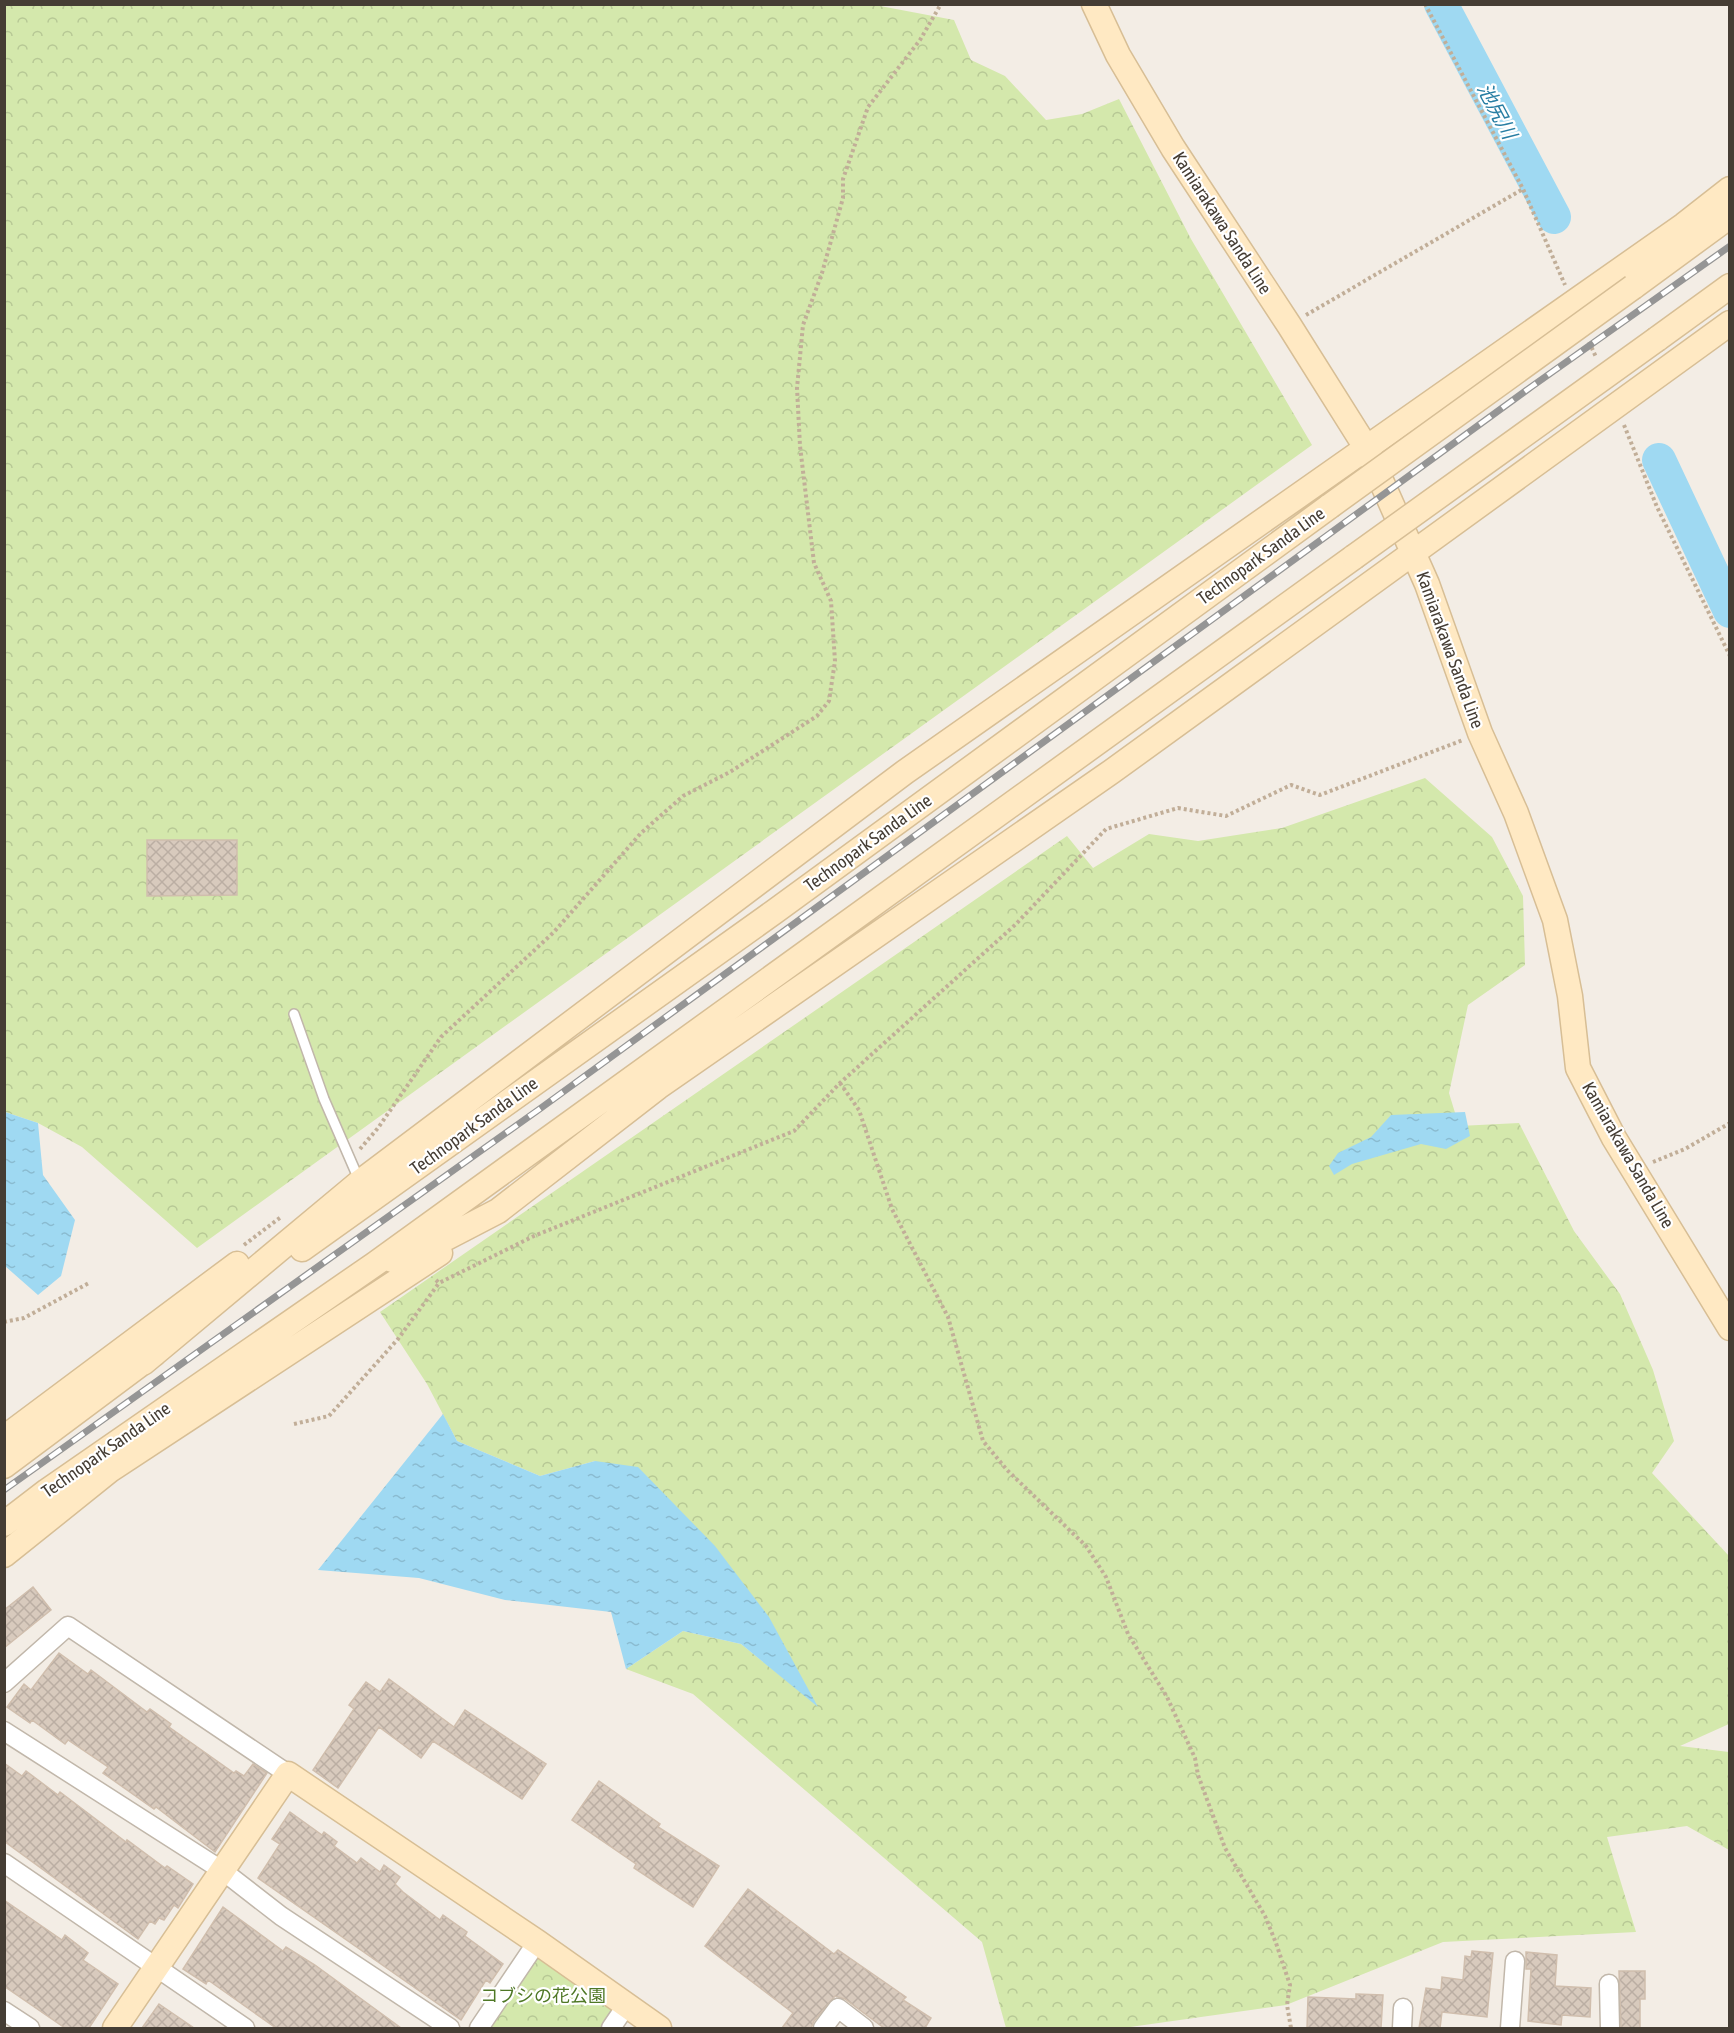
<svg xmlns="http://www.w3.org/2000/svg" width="1734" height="2033" font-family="'Asap Condensed','Noto Sans JP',sans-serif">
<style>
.forest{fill:url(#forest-crowns)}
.water{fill:url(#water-ripples)}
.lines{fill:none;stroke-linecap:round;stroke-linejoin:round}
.river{stroke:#9fd9f2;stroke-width:34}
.building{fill:url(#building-cross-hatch);stroke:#d0bead;stroke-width:1.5}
.lane-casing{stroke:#c1b7aa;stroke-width:12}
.street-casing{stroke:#c1b7aa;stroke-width:21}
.secondary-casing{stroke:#d7be95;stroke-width:27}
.path{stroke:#c1ae98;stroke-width:4;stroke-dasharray:3 3;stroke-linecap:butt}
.lane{stroke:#fff;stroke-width:9}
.street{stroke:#fff;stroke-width:18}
.secondary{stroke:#ffe9c3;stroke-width:24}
.rail-casing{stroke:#959595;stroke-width:7}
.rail{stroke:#fff;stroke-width:4.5;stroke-dasharray:14;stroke-linecap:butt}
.secondary-bridge-casing{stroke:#d7be95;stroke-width:27;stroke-linecap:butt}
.secondary-bridge{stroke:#ffe9c3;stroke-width:24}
.labels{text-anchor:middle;stroke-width:4.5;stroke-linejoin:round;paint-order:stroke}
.street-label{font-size:18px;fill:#453d34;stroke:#fff}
.park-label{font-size:18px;fill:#4f7826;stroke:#fff}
.water-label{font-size:20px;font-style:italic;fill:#287ea3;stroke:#fff}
</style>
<defs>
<pattern id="forest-crowns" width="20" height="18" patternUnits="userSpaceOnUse" patternTransform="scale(1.5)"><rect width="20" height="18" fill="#d4e8ac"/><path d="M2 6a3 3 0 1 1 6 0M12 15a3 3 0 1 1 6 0" fill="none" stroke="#b7c895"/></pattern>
<pattern id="water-ripples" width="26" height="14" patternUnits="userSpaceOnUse" patternTransform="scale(1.5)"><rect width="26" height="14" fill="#9fd9f2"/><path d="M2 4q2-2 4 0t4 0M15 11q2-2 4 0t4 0" fill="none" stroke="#8abbd0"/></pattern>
<pattern id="building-cross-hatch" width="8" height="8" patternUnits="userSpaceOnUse" patternTransform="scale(1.5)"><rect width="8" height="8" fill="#d8cabd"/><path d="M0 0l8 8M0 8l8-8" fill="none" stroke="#bbaea3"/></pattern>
</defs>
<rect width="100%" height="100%" fill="#f3ede5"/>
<path class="forest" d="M5,5H875L954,20L971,60L1005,76L1046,120L1082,114L1119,99L1191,239L1312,445L197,1248L82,1147L38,1123L5,1112Z
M1425,778L1492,837L1523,896L1525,965L1468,1005L1449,1093L1459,1126L1519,1123L1574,1231L1620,1294L1653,1370L1674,1441L1652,1473L1729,1556V1724L1680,1746L1729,1752V1850L1687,1826L1607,1837L1636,1932L1443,1942L1286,2005L1123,2028H1006L982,1942L693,1694L626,1669L683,1631L741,1644L817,1705L595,1461L540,1476L457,1441L427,1384L380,1312L1067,836L1093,868L1149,834L1198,841L1282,828Z
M533,1951L617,2007L602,2028H482Z"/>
<path class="water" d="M5,1112L38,1123L43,1175L75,1220L61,1276L38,1295L5,1266Z
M1465,1112L1470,1136L1446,1149L1421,1144L1352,1164L1334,1175L1329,1166L1338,1153L1371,1137L1391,1115Z
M443,1414L457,1441L540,1476L595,1461L638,1467L715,1546L769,1617L818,1707L741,1644L683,1631L626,1669L611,1612L505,1600L419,1578L318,1570Z"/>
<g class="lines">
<path class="river" d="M1441,4L1554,217
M1659,460L1730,611"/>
</g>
<path class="building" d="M147,840H237V895L147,896Z
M33,1587L51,1610L4,1648V1610Z
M59,1653L88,1674L91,1670L147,1712L150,1709L171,1724L169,1727L234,1773L236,1771L244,1776L253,1764L267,1773L215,1852L156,1807L154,1809L103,1773L108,1767L68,1740L65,1744L32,1720L30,1723L7,1707L24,1684L31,1690Z
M389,1679L454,1727L465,1710L546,1764L522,1799L433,1741L421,1758L379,1727L338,1788L313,1770L354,1709L349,1705L366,1682L380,1692Z
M4,1763L22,1776L26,1771L58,1795L60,1792L126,1842L127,1840L165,1868L167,1866L193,1884L178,1908L174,1905L164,1920L159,1918L155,1924L150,1921L138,1939L4,1841Z
M599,1781L660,1824L658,1827L719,1866L693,1907L634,1868L636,1864L572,1820Z
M290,1812L322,1835L324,1832L337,1842L334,1846L357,1863L361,1858L380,1872L384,1865L400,1877L395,1884L403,1892L440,1920L443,1915L467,1932L465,1936L503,1964L490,1983L486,1980L461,2020L258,1878L280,1844L272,1839Z
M748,1889L834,1954L838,1950L906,1997L903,2000L931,2018L925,2028H884L845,1999L835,1996L814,2021L811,2028H782L793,2013L705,1946Z
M4,1900L62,1940L65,1935L88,1953L83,1960L118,1984L89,2028H65L4,1986Z
M223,1907L283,1951L286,1947L315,1965L401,2028H276L208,1980L206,1984L183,1969Z
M1472,1951L1493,1953L1487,2017L1442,2012L1440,2028H1419L1426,1988L1441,1990L1442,1977L1463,1980L1465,1956L1471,1957Z
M1526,1952L1557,1955L1555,1986L1591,1988L1590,2017L1562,2015L1561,2025L1528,2021L1531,1969H1526Z
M1619,1971H1645V1999H1640V2028H1621Z
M1356,1994L1383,1995L1381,2028H1307L1308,1997L1356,1999Z
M159,2004L194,2028H142Z"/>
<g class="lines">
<g class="lane-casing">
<path id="lane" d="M294,1014L324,1099L360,1182"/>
</g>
<g class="street-casing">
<path id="street" d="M4,1683L68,1626L288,1774
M4,1731L223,1871L281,1916L450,2028
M4,1863L245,2028
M1609,1984L1610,2028
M4,2011L30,2028
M479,2028L537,1942
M611,2028L626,2006
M823,2028L838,2008L864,2028
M1402,2028L1403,2008
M1510,2028L1515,1961"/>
</g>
<g class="secondary-casing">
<path id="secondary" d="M1094,4L1118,55L1173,148L1289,325L1367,449L1427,584L1480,733L1516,813L1555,920L1570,996L1578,1068L1614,1138L1730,1328
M1633,287L1730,216
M1657,339L1730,286
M302,1249L774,912L1330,506
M392,1260L421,1251L498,1211L658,1087L1111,772L1730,323
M143,1363L360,1182L905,772L1684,225L1730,189
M4,1438L237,1264
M4,1466L154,1354
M4,1524L47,1491L375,1264L1354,557
M4,1555L110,1470L440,1253
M115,2028L288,1774L537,1942L659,2028"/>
</g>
<path class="path" d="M1425,4L1523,189L1565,285
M1306,315L1523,189
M1589,342L1596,357
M1624,425L1657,507L1730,656
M840,1083L859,1110L892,1209L948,1317L983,1441L1007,1470L1086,1546L1106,1577L1128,1634L1167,1697L1195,1758L1198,1775L1225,1848L1265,1916L1276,1943L1290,1985L1287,2005L1291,2028
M360,1149L378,1128L441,1037L554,932L641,833L683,796L730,772L817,716L829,701L835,661L831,601L814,563L800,446L797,388L803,325L822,273L843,198V179L868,107L920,40L941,4
M1653,1162L1685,1149L1730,1123
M244,1245L281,1217
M436,1280L439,1283L534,1236L794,1131L840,1083L1016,924L1106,829L1178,808L1226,816L1291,785L1320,795L1463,740
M4,1322L24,1318L89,1283
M294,1424L329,1416L398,1339L439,1283"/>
<use href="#lane" class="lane"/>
<use href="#street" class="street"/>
<use href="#secondary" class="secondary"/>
<g class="rail-casing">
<path id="rail" d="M4,1490L541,1108L1531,387L1730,246"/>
</g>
<use href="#rail" class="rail"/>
<g class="secondary-bridge-casing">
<path id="secondary-bridge" d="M1330,506L1633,287
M1354,557L1657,339"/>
</g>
<use href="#secondary-bridge" class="secondary-bridge"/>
</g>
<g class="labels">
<g class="street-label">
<text transform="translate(1222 223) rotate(57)" y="6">Kamiarakawa Sanda Line</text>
<text transform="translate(1261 556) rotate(-36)" y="6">Technopark Sanda Line</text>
<text transform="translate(1450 650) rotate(70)" y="6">Kamiarakawa Sanda Line</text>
<text transform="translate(868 843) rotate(-36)" y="6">Technopark Sanda Line</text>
<text transform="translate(474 1126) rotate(-36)" y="6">Technopark Sanda Line</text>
<text transform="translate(1628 1155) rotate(60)" y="6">Kamiarakawa Sanda Line</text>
<text transform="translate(106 1450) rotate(-35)" y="6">Technopark Sanda Line</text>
</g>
<g class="park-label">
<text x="543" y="2002">コブシの花公園</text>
</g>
<g class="water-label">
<text transform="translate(1497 111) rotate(62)" y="7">池尻川</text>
</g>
</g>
<rect width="1734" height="2033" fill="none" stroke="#453d34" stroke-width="12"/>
</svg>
